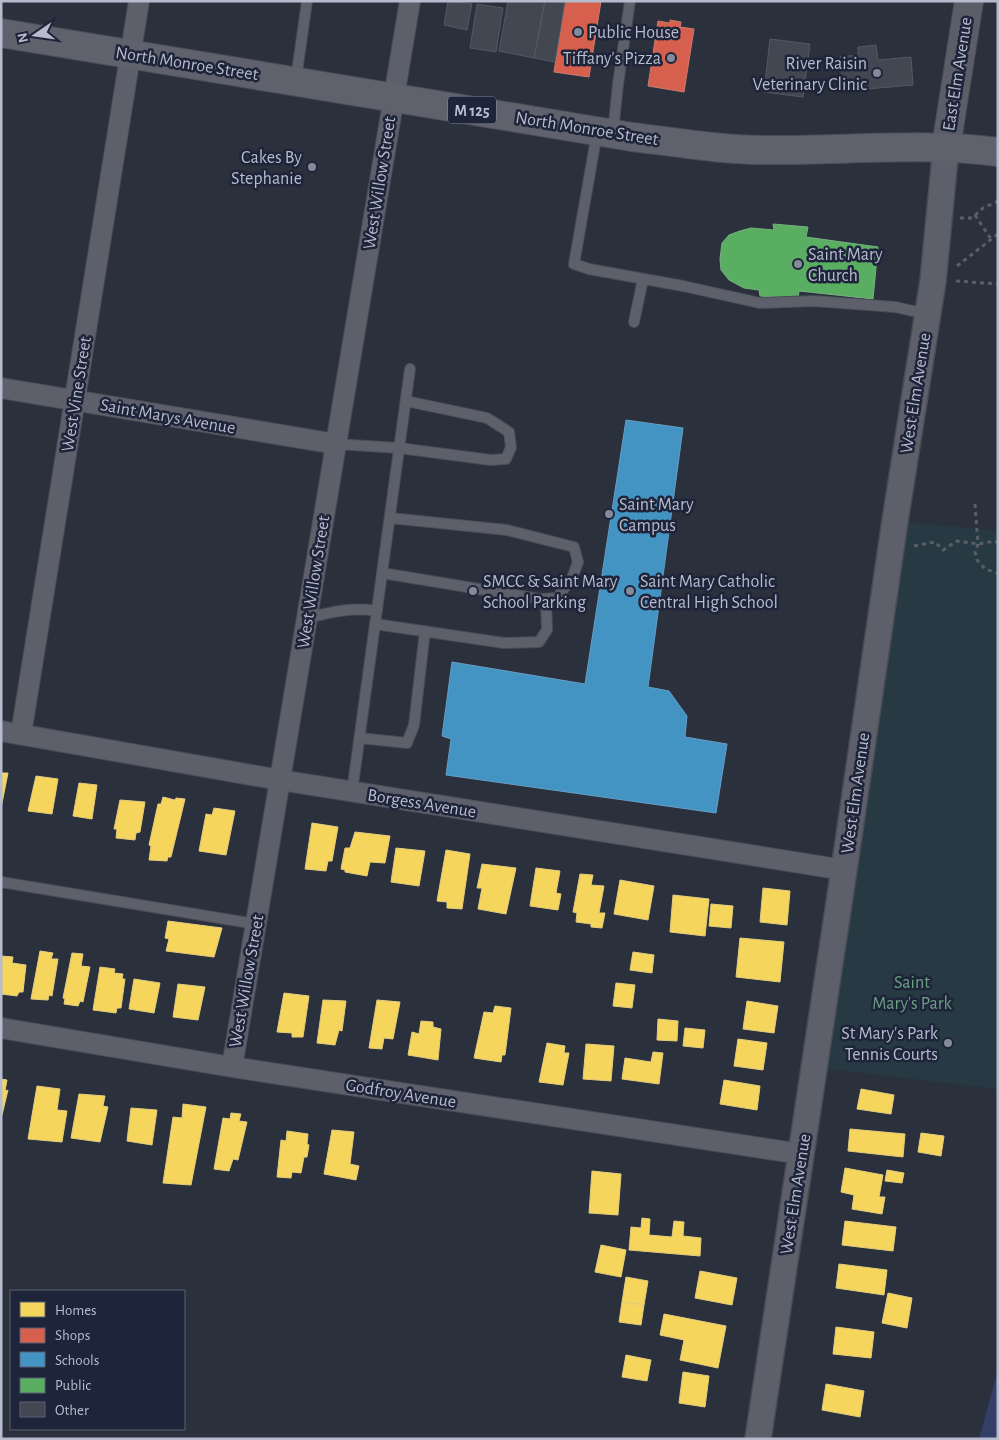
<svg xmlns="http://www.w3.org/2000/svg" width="999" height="1440" font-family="'Alegreya Sans',sans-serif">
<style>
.green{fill:#273a44}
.water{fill:#343f67}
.homes{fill:#f6d55c;stroke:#e3cd7e}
.shops{fill:#d6604d;stroke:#cc7b73}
.schools{fill:#4393c3;stroke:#669fc6}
.public{fill:#5aae61;stroke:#76b281}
.building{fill:#434752;stroke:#545864}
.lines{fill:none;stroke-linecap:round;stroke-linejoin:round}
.service-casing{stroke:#484c56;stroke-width:12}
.minor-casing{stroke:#484c56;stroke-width:22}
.tertiary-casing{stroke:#484c56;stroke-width:28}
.secondary-casing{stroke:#484c56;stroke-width:30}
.primary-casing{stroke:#4a4d59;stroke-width:30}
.path{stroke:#5a5e67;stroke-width:3;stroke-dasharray:4 4;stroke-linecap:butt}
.service{stroke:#5d606a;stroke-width:10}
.minor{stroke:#5d606a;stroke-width:20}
.tertiary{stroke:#5d606a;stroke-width:25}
.secondary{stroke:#5b5e69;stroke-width:28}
.primary{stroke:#5f616c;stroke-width:28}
.poi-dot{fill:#858a9b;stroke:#1e2439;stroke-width:2}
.labels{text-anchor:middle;stroke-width:5;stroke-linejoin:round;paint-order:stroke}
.shield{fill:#1e2439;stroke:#888ea1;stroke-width:1}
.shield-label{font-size:16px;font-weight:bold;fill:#b6bbcd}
.poi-label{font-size:18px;fill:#b6bbcd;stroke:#1e2439;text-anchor:start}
.street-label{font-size:18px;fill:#b6bbcd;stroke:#1e2439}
.park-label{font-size:18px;fill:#6ba082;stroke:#1e2439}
</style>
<rect width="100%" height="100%" fill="#2b303d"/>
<path class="green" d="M895,521L998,531V1089L814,1067Z"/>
<path class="water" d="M998,1370V1439H979Z"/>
<path class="homes" d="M1,773H8L1,808Z
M36,776L58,779L52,814L28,811Z
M79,783L97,785L92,819L73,816Z
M163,797L175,800L176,798L185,799L171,857H168L167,861L149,860L151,846L149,845L158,804H161Z
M120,800L145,802L140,832L136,833L135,840L116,838L117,829H114Z
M214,808L235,811L226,855L199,851L206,814L212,815Z
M312,823L338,827L332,861H328L326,871L305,869Z
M355,832L390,836L385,863L370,862L367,876L345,872V870L341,869L345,848H350Z
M396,848L425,851L419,886L391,882Z
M446,850L470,854L462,909L447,908V902L437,901Z
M482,864L516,868L506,914L478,909L482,888H477Z
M536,868L560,871L556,893L561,894L558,910L530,906Z
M580,874L593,875L591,885L604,886L599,913H605L602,928L591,927V924L576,922L577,913L573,912Z
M620,880L654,886L648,920L614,914Z
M763,888L790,891L787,925L760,922Z
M673,895L709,899L705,936L670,932Z
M711,904L733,906L731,928L709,926Z
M168,921L222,928L214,957L166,951L169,939L165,938Z
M740,938L784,942L780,982L736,977Z
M40,951L53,953L51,959H58L52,996L49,995L48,1000L31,999Z
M633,952L654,955L652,973L630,970Z
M72,953L83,954L81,966L90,967L83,1002L80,1001L78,1006L64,1004L65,999L63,998Z
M1,956L13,957L12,963L26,965L23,992H19L17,996L1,994Z
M100,967L115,969L114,973L123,974L122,979H125L121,1008H117L116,1013L93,1010Z
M134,979L160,983L154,1013L129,1009Z
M616,983L635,985L632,1008L613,1006Z
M178,984L205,987L198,1020L173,1017Z
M284,993L309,996L303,1037H292V1033L277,1032Z
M323,1000L346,1001L342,1031L339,1030L335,1045L317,1043Z
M377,1000L400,1002L393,1039L384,1038L382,1049L369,1048Z
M747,1001L778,1006L774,1033L743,1029Z
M495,1006L511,1008L505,1055H502L501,1062L474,1058L484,1012L493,1013Z
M658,1019L678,1021L677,1041L657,1040Z
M421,1021L433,1022V1027L441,1029L438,1060L408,1055L412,1032L419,1034Z
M685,1028L705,1030L703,1048L683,1046Z
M738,1039L767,1043L763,1070L734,1066Z
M547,1043L565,1046L564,1053H569L563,1085L539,1082Z
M586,1044L614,1046L611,1081L583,1079Z
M653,1052L663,1053L659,1084L622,1079L625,1058L651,1062Z
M1,1079L7,1080L5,1091L8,1090L2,1115Z
M724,1080L760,1086L757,1110L720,1104Z
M37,1086L60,1089L57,1110L67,1111L62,1142L28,1139Z
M861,1089L894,1095L891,1114L857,1109Z
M79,1094L105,1096L103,1106L108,1107L100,1142L71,1138Z
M183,1104L206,1107L191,1185L163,1183L173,1117L182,1118Z
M131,1108L157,1110L152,1145L127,1141Z
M231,1113L241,1114L239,1121L247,1122L238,1160L233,1159L229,1171L214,1169L223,1118L230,1119Z
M850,1129L905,1134L903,1157L848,1151Z
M332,1130L354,1132L350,1164L359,1166L356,1180L324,1174Z
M287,1131L308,1134L307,1144L309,1145L307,1157H304L301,1173L292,1172L291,1178L277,1177L281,1140L286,1141Z
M921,1133L944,1136L941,1156L918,1152Z
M845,1168L883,1175L879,1197H885L882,1214L852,1209L854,1195L841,1192Z
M887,1170L904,1173L902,1183L885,1181Z
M592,1171L621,1174L618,1215L589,1213Z
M642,1218L650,1219L649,1235L672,1237L674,1221L684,1222L683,1236L701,1238L700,1256L629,1250L631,1227L641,1228Z
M845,1221L896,1227L893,1251L842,1245Z
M601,1245L626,1250L621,1277L595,1272Z
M839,1264L887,1270L884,1295L836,1288Z
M700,1271L737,1278L732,1305L695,1298Z
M626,1277L648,1281L644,1305L622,1302Z
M888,1293L912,1298L907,1328L882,1323Z
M622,1302L644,1305L641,1325L619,1322Z
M664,1314L726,1326L718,1368L680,1360L684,1340L660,1335Z
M836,1327L874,1332L871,1358L833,1354Z
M626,1355L651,1360L647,1381L622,1377Z
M683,1372L709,1376L705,1407L679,1403Z
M826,1384L864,1391L860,1417L822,1410Z"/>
<path class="shops" d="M565,1H601L589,77L554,72Z
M670,20L681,22L680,27L694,29L684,92L648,86L658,21L670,23Z"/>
<path class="schools" d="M626,420L683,428L648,687L669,691L687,716L685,737L727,744L716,813L446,775L451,739L442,736L452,662L585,684Z"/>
<path class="public" d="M773,224L808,227L806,237L878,247L873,299L799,291L798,299L760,296L759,290L744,288L729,280L721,270L720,259L722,243L729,235L740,231L751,228L774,230Z"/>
<path class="building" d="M448,1L472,4L467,30L444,25Z
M508,1H545L534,58L499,51Z
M545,1H565L555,62L534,58Z
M477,4L503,8L496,52L470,48Z
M770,39L810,44L803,97L764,92Z
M876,45L878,60L911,57L913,85L843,91L840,57L858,55V47Z"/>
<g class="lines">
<g class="service-casing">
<path id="service" d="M296,79L307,1
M613,132L618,84L630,1
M597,133L574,264L589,269L683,286L760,303L814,301L895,307L927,314
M634,322L643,279
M336,444L399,448L491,460L506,459L511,447L509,432L487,418L406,401
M382,573L540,599L557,598L572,578L578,562L574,547L507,530L390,518
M307,618C331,612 352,607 377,611
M375,624L504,643L539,642L547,630L546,599
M360,738L407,743L414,725L425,631
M352,792L410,369
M1,882L256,924"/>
</g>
<g class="minor-casing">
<path id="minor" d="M1,388L336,444
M1,731L280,780L844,870
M21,734L139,1
M1,1028L232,1067L801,1154
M232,1067L410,1"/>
</g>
<g class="tertiary-casing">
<path id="tertiary" d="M758,1439L844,870L895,521L933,281L946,147"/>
</g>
<g class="secondary-casing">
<path id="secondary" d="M946,147L969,1"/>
</g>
<g class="primary-casing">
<path id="primary" d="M1,33L632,137C675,142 720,150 765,150C842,151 921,142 998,152"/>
</g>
<path class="path" d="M975,215L991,239
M960,218H972L983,208L997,202L998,195
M957,266L998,234
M956,281L998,284
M975,504L978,544L975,552L977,560L985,569L998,573
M914,546L935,542L943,550L957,541L978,544L995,541L998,543"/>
<use href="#service" class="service"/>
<use href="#minor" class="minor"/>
<use href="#tertiary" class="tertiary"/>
<use href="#secondary" class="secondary"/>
<use href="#primary" class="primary"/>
</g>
<g class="poi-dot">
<circle cx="578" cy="32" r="5"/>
<circle cx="671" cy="58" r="5"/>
<circle cx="877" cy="73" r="5"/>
<circle cx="312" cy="167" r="5"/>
<circle cx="798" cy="264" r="5"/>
<circle cx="609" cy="514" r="5"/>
<circle cx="473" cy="591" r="5"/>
<circle cx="630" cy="591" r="5"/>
<circle cx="948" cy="1043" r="5"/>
</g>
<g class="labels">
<rect class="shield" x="448" y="96.5" width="48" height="27" rx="4"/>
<g class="shield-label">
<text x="472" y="116">M 125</text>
</g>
<g class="poi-label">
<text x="588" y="38">Public House</text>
<text x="661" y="64" text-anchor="end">Tiffany's Pizza</text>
<text x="867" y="69" text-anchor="end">River Raisin<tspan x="867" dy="21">Veterinary Clinic</tspan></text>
<text x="302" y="163" text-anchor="end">Cakes By<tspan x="302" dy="21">Stephanie</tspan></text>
<text x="808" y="260">Saint Mary<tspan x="808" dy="21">Church</tspan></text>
<text x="619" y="510">Saint Mary<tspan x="619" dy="21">Campus</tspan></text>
<text x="483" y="587">SMCC &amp; Saint Mary<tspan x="483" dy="21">School Parking</tspan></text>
<text x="640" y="587">Saint Mary Catholic<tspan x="640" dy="21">Central High School</tspan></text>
<text x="938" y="1039" text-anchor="end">St Mary's Park<tspan x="938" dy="21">Tennis Courts</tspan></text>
</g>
<g class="street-label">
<text transform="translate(187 63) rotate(9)" y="6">North Monroe Street</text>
<text transform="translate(957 74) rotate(-81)" y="6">East Elm Avenue</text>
<text transform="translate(587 128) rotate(9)" y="6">North Monroe Street</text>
<text transform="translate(379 183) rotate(-81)" y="6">West Willow Street</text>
<text transform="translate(915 393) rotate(-81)" y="6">West Elm Avenue</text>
<text transform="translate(76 394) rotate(-81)" y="6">West Vine Street</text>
<text transform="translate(168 416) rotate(10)" y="6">Saint Marys Avenue</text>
<text transform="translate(313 582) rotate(-81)" y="6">West Willow Street</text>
<text transform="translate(855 793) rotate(-82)" y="6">West Elm Avenue</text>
<text transform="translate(422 803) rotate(9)" y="6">Borgess Avenue</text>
<text transform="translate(246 981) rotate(-80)" y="6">West Willow Street</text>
<text transform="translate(401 1093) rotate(9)" y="6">Godfroy Avenue</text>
<text transform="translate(795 1194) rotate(-81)" y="6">West Elm Avenue</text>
</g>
<g class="park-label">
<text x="912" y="988">Saint<tspan x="912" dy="21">Mary's Park</tspan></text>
</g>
</g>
<rect width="999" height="1440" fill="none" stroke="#b6bbcd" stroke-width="5"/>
<rect x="10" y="1290" width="175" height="140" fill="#1e2439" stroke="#5b6074"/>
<rect x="20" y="1302" width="25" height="15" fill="#f6d55c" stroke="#5b6074"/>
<text x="55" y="1315" font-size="15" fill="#b6bbcd">Homes</text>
<rect x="20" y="1328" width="25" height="15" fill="#d6604d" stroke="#5b6074"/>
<text x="55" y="1340" font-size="15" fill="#b6bbcd">Shops</text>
<rect x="20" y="1352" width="25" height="15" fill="#4393c3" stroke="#5b6074"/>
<text x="55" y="1365" font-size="15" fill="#b6bbcd">Schools</text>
<rect x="20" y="1378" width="25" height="15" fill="#5aae61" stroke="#5b6074"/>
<text x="55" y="1390" font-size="15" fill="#b6bbcd">Public</text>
<rect x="20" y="1402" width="25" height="15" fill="#434752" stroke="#5b6074"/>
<text x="55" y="1415" font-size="15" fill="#b6bbcd">Other</text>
<g transform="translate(35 35) rotate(257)" stroke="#1e2439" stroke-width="4" paint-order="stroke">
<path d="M0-4L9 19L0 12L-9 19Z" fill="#b6bbcd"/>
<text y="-8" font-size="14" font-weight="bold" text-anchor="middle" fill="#b6bbcd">N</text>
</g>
</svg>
